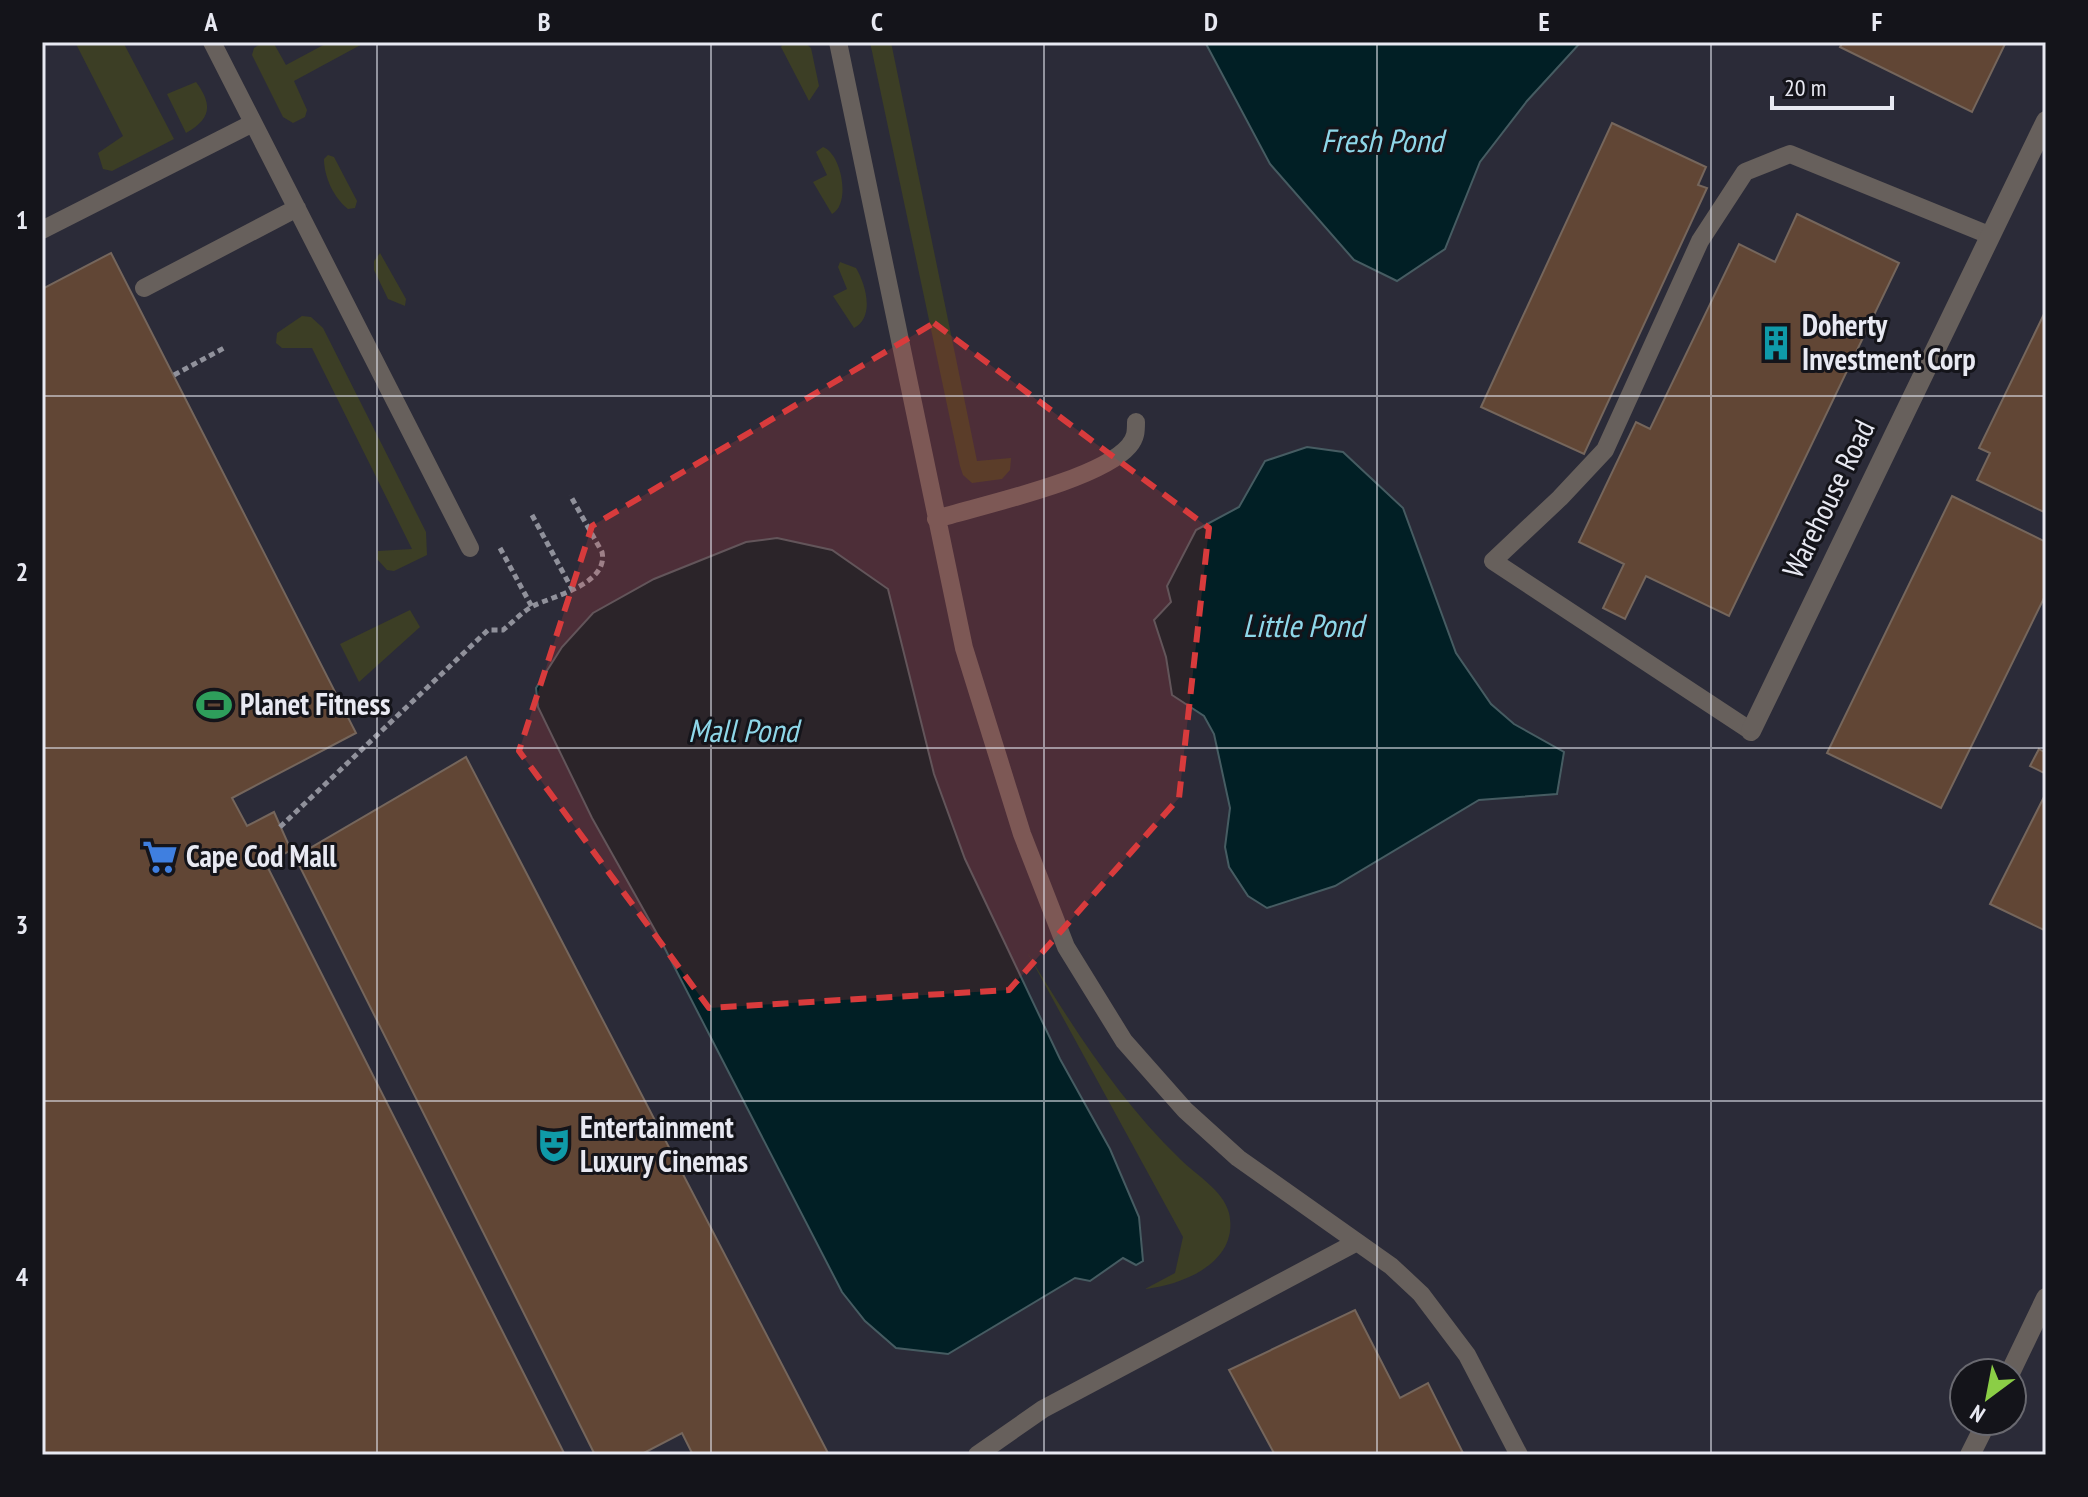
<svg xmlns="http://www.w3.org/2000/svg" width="2088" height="1497" font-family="'PT Sans Narrow',sans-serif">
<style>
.green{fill:#3c3e25}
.water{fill:#011f25;stroke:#465c62;stroke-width:2}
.building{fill:#614635;stroke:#75665c;stroke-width:2}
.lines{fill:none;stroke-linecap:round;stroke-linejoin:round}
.path{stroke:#90919b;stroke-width:5;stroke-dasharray:6 4;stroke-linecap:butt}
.service{stroke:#67605c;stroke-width:18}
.minor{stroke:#67605c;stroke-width:20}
.marked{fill:#d83b3c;fill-opacity:0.2;stroke:#d83b3c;stroke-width:6;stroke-dasharray:16 10;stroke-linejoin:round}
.grid{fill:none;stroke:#e8e9f2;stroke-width:2;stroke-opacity:0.55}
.labels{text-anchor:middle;stroke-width:6;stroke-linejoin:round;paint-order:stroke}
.poi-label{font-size:30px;font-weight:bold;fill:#e8e9f2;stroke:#14141a;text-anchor:start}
.street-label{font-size:30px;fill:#e8e9f2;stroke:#14141a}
.water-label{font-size:32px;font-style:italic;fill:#8ed7e9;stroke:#14141a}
.neatline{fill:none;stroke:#e8e9f2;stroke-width:3}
.grid-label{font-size:26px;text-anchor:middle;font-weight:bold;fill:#e8e9f2}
</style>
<rect width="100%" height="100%" fill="#2b2b38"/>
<path class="green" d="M75,42H123L174,139L112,171L103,169L98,153L123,136Z
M263,42H273L286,65L329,42H366L294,81L307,110L305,117L293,123L283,117L252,55L254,48Z
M784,42H804L811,48L819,86L809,101L781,47Z
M870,42H891L977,461L1011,458L1010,470L1002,479L972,483L963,475L960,466Z
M196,82C213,105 211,119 186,133L167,94Z
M823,147C842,154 851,204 832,214L813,182L827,175L816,152Z
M328,155L334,157L357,201L355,208L348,209C334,198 324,177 324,159Z
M380,253L406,299L405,306L388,299L374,270V261Z
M840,262L856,268C866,285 875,317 854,328L833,296L847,289L838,267Z
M302,316L311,317L323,328L426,532L427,555L394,571L387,570L377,559L378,551L412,549L312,348H282L276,343L277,333Z
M410,610L420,627L359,682L340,644Z
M1027,952C1072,1026 1118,1099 1180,1159C1196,1175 1223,1190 1229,1213C1240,1262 1183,1285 1145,1289L1175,1273L1183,1237Z"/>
<path class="water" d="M1205,42H1581L1527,101L1480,162L1445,249L1397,281L1354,260L1270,164Z
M1307,447L1343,452L1403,508L1456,653L1491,704L1514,724L1564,752L1557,794L1479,800L1335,886L1267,908L1248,896L1229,867L1225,847L1230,808L1214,734L1204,716L1172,695L1166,657L1154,620L1171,602L1167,586L1196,530L1239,507L1265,461Z
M777,538L832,550L888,589L934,774L965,859L1060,1059L1110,1149L1139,1217L1143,1261L1136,1265L1123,1258L1090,1281L1075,1278L948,1354L896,1348L865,1321L842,1292L660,939L592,818L538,707L536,688L562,647L593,613L654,579L746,542Z"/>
<path class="building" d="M1843,42H2006L1972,112L1840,47Z
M1612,123L1706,167L1698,185L1707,188L1584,454L1481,407Z
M1797,214L1899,263L1729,616L1646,576L1625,619L1603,608L1624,564L1579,542L1636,422L1650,429L1739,244L1775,262Z
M111,253L356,733L232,798L247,826L274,812L291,850L266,864L565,1455H42V289Z
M2046,310V513L1977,480L1990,453L1979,448Z
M1952,496L2046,542V594L1941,808L1827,753Z
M2039,749L2046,753V774L2030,766Z
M466,757L829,1455H693L682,1433L640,1455H595L295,857Z
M2046,793V931L1990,904Z
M1355,1310L1400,1398L1428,1383L1464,1455H1275L1229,1370Z"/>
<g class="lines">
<path class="path" d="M174,375L224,348
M532,515L573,591
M500,548L532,607
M280,827L488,630H503C513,622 522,612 533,606C553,596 609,584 602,552L570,495"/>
<path class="service" d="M212,42L470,548
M838,42L964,648L1022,834L1066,947L1124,1041L1185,1110L1238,1158L1391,1266L1421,1294L1467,1355L1519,1455
M42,230L253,123
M144,288L297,208
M936,519C982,505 1100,480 1129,446C1136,438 1136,431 1136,422
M1751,731L1493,561L1560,498L1605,450L1700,241L1745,172L1790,154L1989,235
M977,1455L1043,1409L1357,1242"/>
<path class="minor" d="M1751,731L2046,121
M2010,1373L2046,1298
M1970,1455L1987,1421"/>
</g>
<path class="marked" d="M934,323L1209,528L1179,798L1009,990L709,1008L519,751L592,526Z"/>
<path class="grid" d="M377,42V1455M711,42V1455M1044,42V1455M1377,42V1455M1711,42V1455M42,396H2046M42,748H2046M42,1101H2046"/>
<defs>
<g id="building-bare" transform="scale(2.76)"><path d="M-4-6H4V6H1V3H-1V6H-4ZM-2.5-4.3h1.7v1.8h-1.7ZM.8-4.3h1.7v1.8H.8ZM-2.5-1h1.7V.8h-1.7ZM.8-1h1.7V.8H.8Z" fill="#0f9aa8" stroke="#14141a" stroke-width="2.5" paint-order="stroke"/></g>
<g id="stadium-bare" transform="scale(2.76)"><path d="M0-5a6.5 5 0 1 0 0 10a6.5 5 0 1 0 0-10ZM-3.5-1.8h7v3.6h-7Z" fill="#2e9e5b" stroke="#14141a" stroke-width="2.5" paint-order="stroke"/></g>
<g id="supermarket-bare" transform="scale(2.76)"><path d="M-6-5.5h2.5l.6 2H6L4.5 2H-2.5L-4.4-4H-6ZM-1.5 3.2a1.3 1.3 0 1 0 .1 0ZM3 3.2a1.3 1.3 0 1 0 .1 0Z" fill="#3f7fe0" stroke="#14141a" stroke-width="2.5" paint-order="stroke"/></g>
<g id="theatre-bare" transform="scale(2.76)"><path d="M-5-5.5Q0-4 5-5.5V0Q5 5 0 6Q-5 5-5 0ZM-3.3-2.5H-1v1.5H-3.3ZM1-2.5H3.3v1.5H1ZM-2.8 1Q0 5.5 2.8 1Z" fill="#0f9aa8" stroke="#14141a" stroke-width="2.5" paint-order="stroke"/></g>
</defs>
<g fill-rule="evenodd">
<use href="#building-bare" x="1776" y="343"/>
<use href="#stadium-bare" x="214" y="705"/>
<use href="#supermarket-bare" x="160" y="857"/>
<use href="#theatre-bare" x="554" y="1145"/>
</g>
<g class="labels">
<g class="poi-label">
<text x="1802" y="336">Doherty<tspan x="1802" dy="34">Investment Corp</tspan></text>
<text x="240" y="715">Planet Fitness</text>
<text x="186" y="867">Cape Cod Mall</text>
<text x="580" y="1138">Entertainment<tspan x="580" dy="34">Luxury Cinemas</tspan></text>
</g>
<g class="street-label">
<text transform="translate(1829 499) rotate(-64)" y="10">Warehouse Road</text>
</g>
<g class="water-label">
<text x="1382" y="152">Fresh Pond</text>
<text x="1303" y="637">Little Pond</text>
<text x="743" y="742">Mall Pond</text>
</g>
</g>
<rect width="2088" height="1497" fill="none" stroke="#14141a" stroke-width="88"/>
<g transform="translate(1988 1397) rotate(212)"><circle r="38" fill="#14141a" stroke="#696970" stroke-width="2"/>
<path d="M0-6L14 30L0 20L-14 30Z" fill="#8bce46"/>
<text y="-12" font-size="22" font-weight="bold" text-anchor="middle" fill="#e8e9f2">N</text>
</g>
<path d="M1772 96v12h120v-12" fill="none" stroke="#e8e9f2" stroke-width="4"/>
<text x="1784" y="96" font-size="24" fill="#e8e9f2" stroke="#14141a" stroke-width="6" paint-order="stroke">20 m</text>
<rect x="44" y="44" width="2000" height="1409" class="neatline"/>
<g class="grid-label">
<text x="211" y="31">A</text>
<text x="544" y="31">B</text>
<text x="877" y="31">C</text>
<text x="1211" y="31">D</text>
<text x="1544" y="31">E</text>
<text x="1877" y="31">F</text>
<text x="22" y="229">1</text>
<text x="22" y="581">2</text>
<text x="22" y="934">3</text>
<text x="22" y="1286">4</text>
</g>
</svg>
